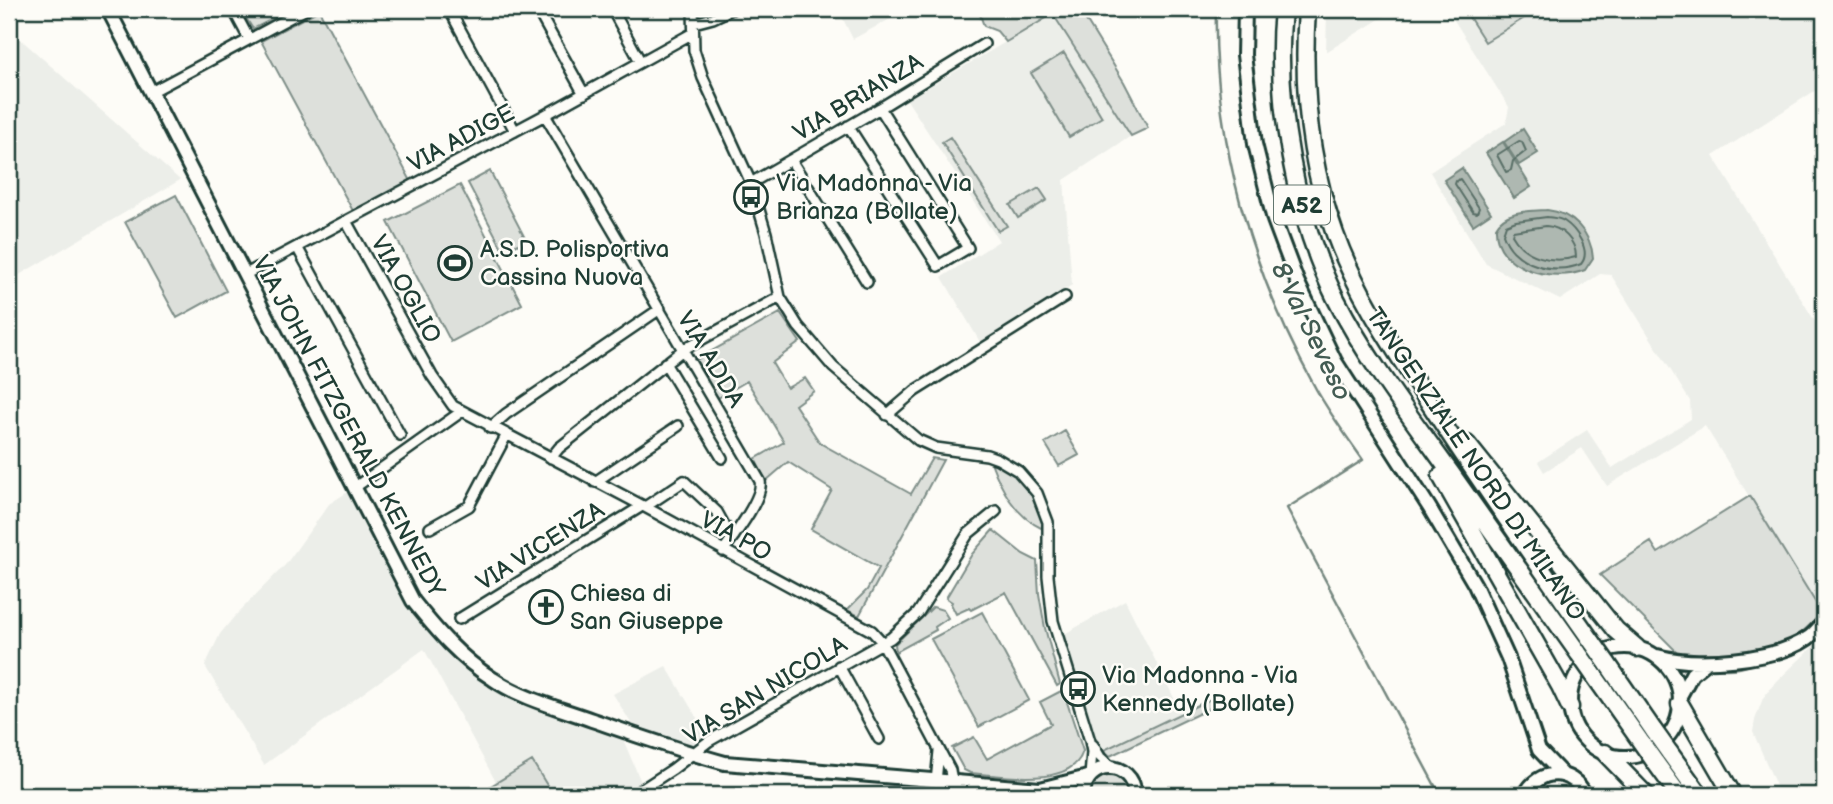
<svg xmlns="http://www.w3.org/2000/svg" width="1833" height="804" font-family="'Balsamiq Sans',sans-serif">
<style>
.built{fill:#eceee9}
.green{fill:#dde0db;stroke:#7e8e88;stroke-width:2}
.water{fill:#aeb8b1;stroke:#75877f;stroke-width:2}
.lines{fill:none;stroke-linecap:round;stroke-linejoin:round}
.shore{stroke:#586e66;stroke-width:2}
.stream{stroke:#75877f;stroke-width:2.5}
.street-casing{stroke:#1f3d34;stroke-width:14}
.secondary-casing{stroke:#1f3d34;stroke-width:18}
.highway-casing{stroke:#1f3d34;stroke-width:21}
.street{stroke:#fdfcf7;stroke-width:9}
.secondary{stroke:#fdfcf7;stroke-width:12}
.highway{stroke:#fdfcf7;stroke-width:16}
.highway-bridge-casing{stroke:#1f3d34;stroke-width:21;stroke-linecap:butt}
.highway-bridge{stroke:#fdfcf7;stroke-width:16}
.labels{text-anchor:middle;stroke-width:5;stroke-linejoin:round;paint-order:stroke}
.shield{fill:#fdfcf7;stroke:#62766e;stroke-width:2}
.shield-label{font-size:23px;font-weight:bold;fill:#1f3d34}
.street-label{font-size:24px;fill:#1f3d34;stroke:#fdfcf7}
.poi-label{font-size:24px;fill:#1f3d34;stroke:#fdfcf7;text-anchor:start}
.water-label{font-size:26px;font-style:italic;fill:#435c53;stroke:#fdfcf7}
</style>
<rect width="100%" height="100%" fill="#fdfcf7"/>
<filter id="ink" filterUnits="userSpaceOnUse"><feTurbulence type="fractalNoise" baseFrequency=".0143" numOctaves="2"/><feDisplacementMap in="SourceGraphic" scale="14" xChannelSelector="R" yChannelSelector="G"/><feConvolveMatrix kernelMatrix="1 2 1 2 8 2 1 2 1" color-interpolation-filters="sRGB"/></filter>
<g filter="url(#ink)">
<path class="built" d="M838,9H909L853,39Z
M1327,9H1396L1326,52Z
M1447,9H1824V85L1713,156L1824,336V610L1822,613L1705,426L1607,486L1582,448L1544,472L1538,462L1587,430L1612,468L1691,419L1690,401L1611,275L1600,274L1560,300L1486,264L1430,172L1506,123L1509,107Z
M1053,14L1131,136L1064,180L1072,285L980,342L942,277L999,241L907,100Z
M9,29L180,180L9,281Z
M354,488L413,601L495,681L620,732L641,782L620,795H553L532,762L496,782L424,649L264,765L205,666L220,634L234,617L286,564L329,504Z
M1125,600L1181,712L1101,751L1091,737L1059,637Z
M1824,636V795H1780L1753,732L1755,720L1763,698L1774,684Z
M666,666L709,738L695,748L631,723L613,694Z"/>
<path class="green" d="M240,9H292L253,29Z
M978,9H1079L1124,82L1148,128L1131,136L1053,14L1006,42L997,31L984,26Z
M1464,9H1539L1485,42Z
M319,10L411,181L353,211L261,41Z
M1064,53L1102,117L1069,137L1031,73Z
M950,137L1007,226L998,231L942,142Z
M490,171L526,240L504,252L468,183Z
M460,185L522,304L451,342L388,222Z
M1039,188L1047,200L1018,218L1010,205Z
M176,195L226,291L177,318L125,222Z
M780,313L800,342L772,363L787,388L805,378L814,391L795,405L820,443L911,494L932,458L943,460L859,616L847,610L867,590L879,568L811,529L832,490L788,462L766,481L755,459L784,442L747,381L718,398L696,360Z
M1065,431L1079,455L1059,466L1045,443Z
M991,462C1021,472 1039,498 1043,529C1015,516 1001,489 991,462Z
M1750,496L1822,613C1783,653 1738,690 1681,656L1600,575L1651,542L1658,553Z
M993,530L1023,554L1037,561L1039,594L1045,628L1060,684L1057,686L1006,592L971,610L969,608L956,614L951,604L952,602L946,598L972,554Z
M933,607L943,610L948,618L935,627L936,630L896,652L895,644Z
M982,612L1029,700L979,727L931,639Z
M1063,690L1083,751C1072,789 1000,775 970,773L964,770L952,748L974,737L987,759L1051,724L1040,702Z
M1219,695L1223,702L1110,756L1104,750Z
M532,761L553,795H476Z
M1107,774C1121,776 1128,781 1129,795H1090C1090,784 1096,777 1107,774Z"/>
<path class="water" d="M1523,129L1538,153L1519,165L1504,142Z
M1503,142L1531,187L1514,198L1486,153Z
M1462,168L1491,213L1473,225L1444,180Z
M1547,210C1572,213 1591,232 1593,258L1585,270C1554,283 1494,270 1496,227C1505,210 1530,211 1547,210Z"/>
<g class="lines">
<path class="shore" d="M1519,141L1522,142L1526,151L1513,161L1511,170L1506,172L1497,155Z
M1460,179L1479,208L1477,213L1473,212L1455,184L1456,181Z
M1547,217C1553,218 1559,218 1564,221C1576,229 1592,251 1581,264C1553,276 1513,264 1503,234L1506,225L1516,221Z
M1546,226C1562,227 1576,241 1576,257C1552,264 1524,257 1512,235L1513,231Z"/>
<path class="stream" d="M1216,9C1213,141 1252,274 1316,389C1330,414 1347,437 1363,460L1287,508L1440,795"/>
<g class="street-casing">
<path id="street" d="M233,9L249,39
M449,9L515,131
M537,9L584,94
M612,9L640,61
M693,9L694,50L703,78L751,183L766,233L780,297L798,326L833,367L918,440L936,448L987,455L998,459L1018,471L1037,493L1048,522V576L1053,621L1090,741L1092,752L1090,776
M694,23L713,18L732,9
M151,92L306,9
M545,115L760,481C764,497 733,537 723,551
M848,126L938,266L968,248L880,108
M791,160L867,282
M751,183L880,108L984,44
M346,221L432,376L453,406L645,507L872,631L882,642L950,770L952,783
M297,247L400,435
M246,274L545,115L693,33
M665,363L722,458
M887,415L915,391L1065,297
M490,428L506,414L660,309
M551,458L559,448L684,349L780,297
M595,482L678,426
M354,488L461,412
M645,507L684,481L717,512L728,532L734,536
M430,528L469,506L506,436
M459,619L642,506
M839,666L879,739
M1093,745L1100,757L1112,768
M936,782L939,751
M633,795L673,769L709,741L891,638L918,613L968,534L996,511"/>
</g>
<g class="secondary-casing">
<path id="secondary" d="M108,9L413,601C437,631 460,658 493,679C522,699 559,708 592,720C636,735 680,751 725,763L1040,789L1088,777
M1245,9L1244,55L1255,144L1274,220L1297,281L1335,361L1429,507L1475,585L1508,658L1539,750L1562,774
M1570 702a55 55 0 1 1 110 0a55 55 0 1 1-110 0Z
M1657,656C1695,667 1775,661 1808,638C1814,634 1819,627 1824,622
M1680,696L1692,674L1707,662
M1083,795C1085,759 1133,759 1135,795
M1525,795C1538,768 1572,767 1585,795"/>
</g>
<g class="highway-casing">
<path id="highway" d="M1283,9C1274,100 1295,217 1336,299C1367,360 1410,416 1450,472C1493,533 1536,594 1579,654
M1307,9C1302,84 1309,163 1335,234C1357,295 1393,347 1428,401C1481,483 1537,563 1593,643
M1467,444L1616,630L1637,648
M1441,476L1560,686L1570,707
M1607,663L1654,731
M1593,674L1641,742
M1680,704L1733,795
M1669,752L1700,795
M1605,753L1646,795
M1655,762L1679,795"/>
</g>
<use href="#street" class="street"/>
<use href="#secondary" class="secondary"/>
<use href="#highway" class="highway"/>
<g class="highway-bridge-casing">
<path id="highway-bridge" d="M1593,643L1607,663
M1579,654L1593,674
M1654,731L1669,752
M1641,742L1655,762"/>
</g>
<use href="#highway-bridge" class="highway-bridge"/>
</g>
</g>
<defs>
<g id="bus-ring" transform="scale(1.75)"><circle r="9.5" fill="#fdfcf7" stroke="#1f3d34" stroke-width="1.5"/><path d="M-5-6H5V4H4V6H2V4H-2V6H-4V4H-5ZM-3.5-4V0h7V-4ZM-3.5 1.2v1.5H-2V1.2ZM2 1.2v1.5H3.5V1.2Z" fill="#1f3d34"/></g>
<g id="stadium-ring" transform="scale(1.75)"><circle r="9.5" fill="#fdfcf7" stroke="#1f3d34" stroke-width="1.5"/><path d="M0-5a6.5 5 0 1 0 0 10a6.5 5 0 1 0 0-10ZM-3.5-1.8h7v3.6h-7Z" fill="#1f3d34"/></g>
<g id="church-ring" transform="scale(1.75)"><circle r="9.5" fill="#fdfcf7" stroke="#1f3d34" stroke-width="1.5"/><path d="M-1.2-6h2.4v3.5h3.3v2.4h-3.3V6h-2.4V-.1h-3.3v-2.4h3.3Z" fill="#1f3d34"/></g>
</defs>
<g fill-rule="evenodd">
<use href="#bus-ring" x="751" y="197"/>
<use href="#stadium-ring" x="455" y="263"/>
<use href="#church-ring" x="546" y="607"/>
<use href="#bus-ring" x="1078" y="689"/>
</g>
<g class="labels">
<rect class="shield" x="1274" y="185.5" width="56" height="39" rx="5"/>
<g class="shield-label">
<text x="1302" y="213">A52</text>
</g>
<g class="street-label">
<text transform="translate(858 97) rotate(-31)" y="8">VIA BRIANZA</text>
<text transform="translate(461 138) rotate(-28)" y="8">VIA ADIGE</text>
<text transform="translate(406 289) rotate(61)" y="8">VIA OGLIO</text>
<text transform="translate(711 359) rotate(59)" y="8">VIA ADDA</text>
<text transform="translate(349 426) rotate(62)" y="8">VIA JOHN FITZGERALD KENNEDY</text>
<text transform="translate(1476 464) rotate(56)" y="8">TANGENZIALE NORD DI MILANO</text>
<text transform="translate(736 536) rotate(29)" y="8">VIA PO</text>
<text transform="translate(540 546) rotate(-32)" y="8">VIA VICENZA</text>
<text transform="translate(765 690) rotate(-31)" y="8">VIA SAN NICOLA</text>
</g>
<g class="poi-label">
<text x="776" y="191">Via Madonna - Via<tspan x="776" dy="28">Brianza (Bollate)</tspan></text>
<text x="480" y="257">A.S.D. Polisportiva<tspan x="480" dy="28">Cassina Nuova</tspan></text>
<text x="570" y="601">Chiesa di<tspan x="570" dy="28">San Giuseppe</tspan></text>
<text x="1102" y="683">Via Madonna - Via<tspan x="1102" dy="28">Kennedy (Bollate)</tspan></text>
</g>
<g class="water-label">
<text transform="translate(1312 331) rotate(64)" y="9">8 Val Seveso</text>
</g>
</g>
<rect width="1833" height="804" fill="none" stroke="#fdfcf7" stroke-width="35"/>
<rect x="18" y="18" width="1798" height="769" fill="none" stroke="#1f3d34" stroke-width="2.5" filter="url(#ink)"/>
</svg>
